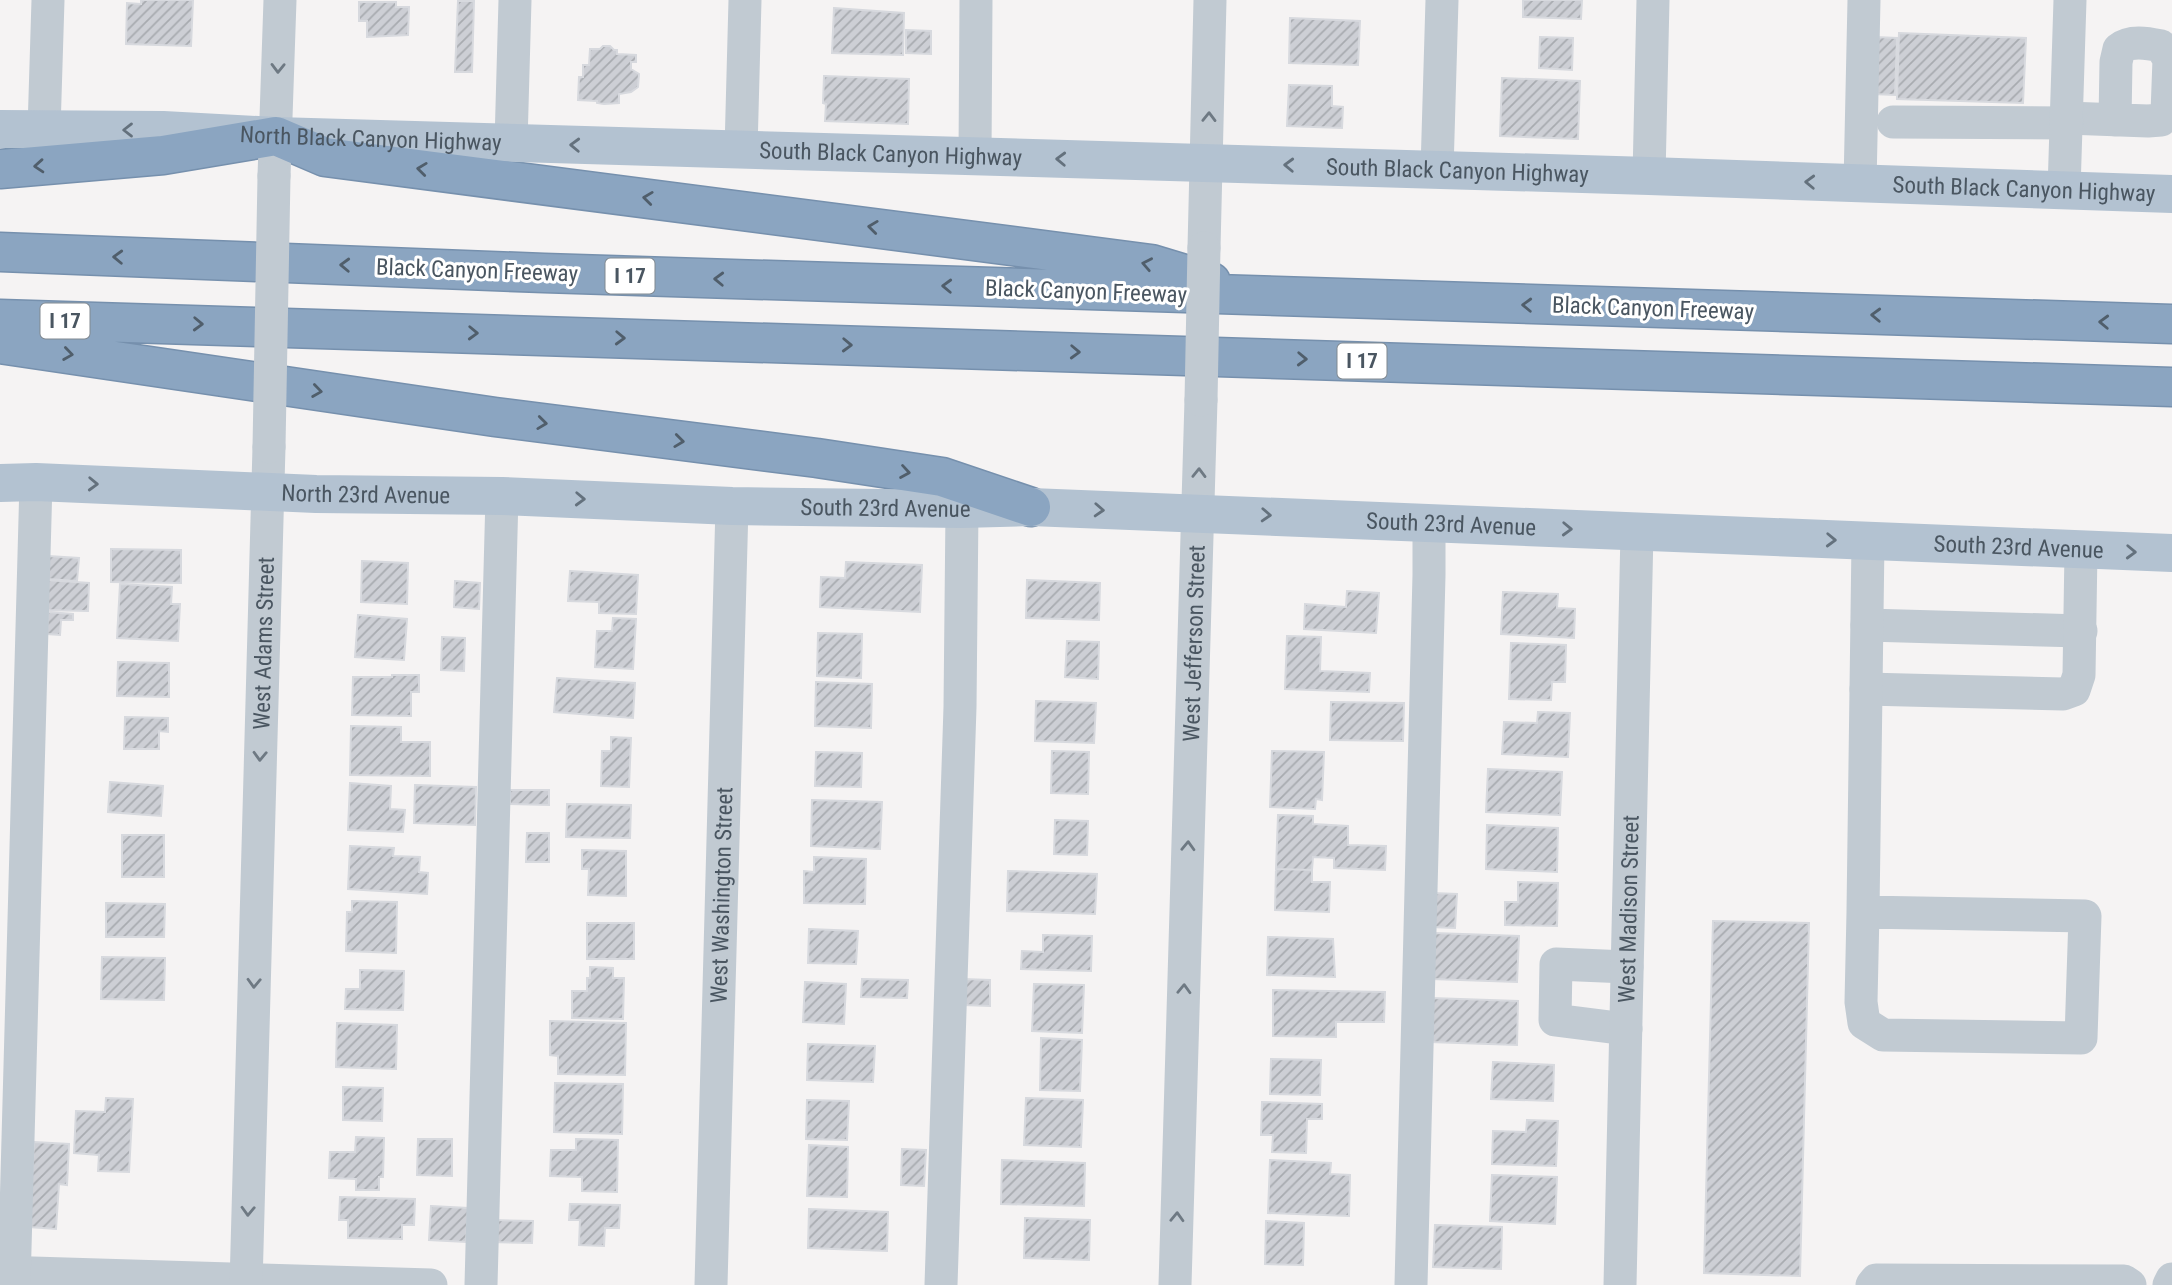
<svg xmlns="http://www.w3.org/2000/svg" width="2172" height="1285" font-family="'Roboto Condensed',sans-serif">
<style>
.building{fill:url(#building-hatch);stroke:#d7d9de;stroke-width:2}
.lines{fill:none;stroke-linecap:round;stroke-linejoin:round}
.highway-casing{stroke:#7690ad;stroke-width:41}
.minor{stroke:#c1cad2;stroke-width:33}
.major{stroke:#b3c2d1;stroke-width:38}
.highway{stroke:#8ba5c1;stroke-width:38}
.minor-bridge{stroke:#c1cad2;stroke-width:33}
.oneway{stroke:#6e7983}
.oneway2{stroke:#64717d}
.oneway3{stroke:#505e6b}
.labels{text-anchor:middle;stroke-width:6;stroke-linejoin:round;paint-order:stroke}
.shield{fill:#fff;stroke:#808990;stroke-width:2}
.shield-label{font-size:21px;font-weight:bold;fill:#4a5661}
.street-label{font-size:23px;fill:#4a5661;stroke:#fff}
</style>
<defs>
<pattern id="building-hatch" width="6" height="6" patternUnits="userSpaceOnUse" patternTransform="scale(1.75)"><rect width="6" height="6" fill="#cdcfd5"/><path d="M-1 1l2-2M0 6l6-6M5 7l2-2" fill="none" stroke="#a8abb0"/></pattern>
</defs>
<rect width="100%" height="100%" fill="#f5f3f3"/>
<path class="building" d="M141,0H193L191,46L126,44L127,3L141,4Z
M1523,0H1582L1581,19L1523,17Z
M458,1H474L472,72H455Z
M359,2H396V7H409L408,35L367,37V21H359Z
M834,8L904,13L903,55L832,53Z
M1290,18L1360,21L1358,65L1289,63Z
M906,30L931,31V54L906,53Z
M1899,33L2026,38L2023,103L1897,99Z
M1540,37L1573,38L1572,70L1539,68Z
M1875,37L1897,38L1895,95L1873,94Z
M603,46H610L614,50H617V54L636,55V62H631V69L639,74L638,87L631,92L619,94V103L604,104L597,103V101L578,100L579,77H583V65H589L590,49H600Z
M824,76L909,79L908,124L825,121L826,104L823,103Z
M1502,78L1580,81L1578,139L1500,136Z
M1289,85L1332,86V106L1343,107L1342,128L1287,126Z
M111,549L181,550V583L111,582Z
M48,556L79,558L77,581L47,579Z
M362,561L408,563L407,604L361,602Z
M846,562L922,565L920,612L820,607L821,577L845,578Z
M570,571L638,575L636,614L599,613V602L568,601Z
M46,580L89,583L88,611L44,610Z
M1027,580L1100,583L1099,620L1026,618Z
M455,581L480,583L479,609L454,607Z
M120,584L172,587L171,604H180L178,641L117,638Z
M1347,591L1379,593L1376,633L1304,629L1305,604L1346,607Z
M1503,592L1558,594L1557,608L1575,609L1574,638L1501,634Z
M48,612L73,614V620H61L60,635L47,634Z
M358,615L407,619L404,660L355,657Z
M613,618L636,619L633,669L595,667L597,631H612Z
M818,633L862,634L861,678L817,676Z
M1287,636L1321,637L1320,671L1370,673L1369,692L1285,689Z
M442,637L465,638L464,671L441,670Z
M1067,641L1099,642L1098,679L1065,677Z
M1511,643L1566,645L1565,682H1552L1551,700L1509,699Z
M118,662L169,663V697L117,696Z
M392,675H419V692H411V716L352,715L353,677H392Z
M557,678L635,683L633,718L554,712Z
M816,682L872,684L871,728L815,726Z
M1036,701L1096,703L1094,743L1035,741Z
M1331,702L1404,703L1403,741L1330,740Z
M1538,712L1570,713L1568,757L1502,754L1504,722L1537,723Z
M125,717L168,718V732L159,731V749H124Z
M351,726L401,727V742H430V776L350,775Z
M611,737L631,738L629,787L601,786L602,751H611Z
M1052,751L1089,752L1088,794L1051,793Z
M1272,751L1324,752L1322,800L1316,799L1315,809L1270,807Z
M816,752L862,753L861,787L815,786Z
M1488,769L1562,772L1560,815L1486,812Z
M110,782L163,786L161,816L108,812Z
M350,783L391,786L390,809L405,810L403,832L348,830Z
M415,785L476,787L475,825L414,823Z
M510,790H549V805L510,804Z
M812,800L882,802L880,849L811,846Z
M567,804L631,805L630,838L566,837Z
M1278,815L1313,816V824L1348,826V845L1386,846L1385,870L1334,868V858L1313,857L1312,870L1276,869Z
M1055,820L1088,821L1087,855L1054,854Z
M1487,825L1558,828L1557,872L1486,869Z
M527,833H549V862H526Z
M122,835H164V877H122Z
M350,846L394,848L393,856L420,857L419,872L428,873L427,894L348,889Z
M582,850L626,851V896L588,895L589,869H582Z
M814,857L866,859L865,904L804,903V871L814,872Z
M1276,869L1312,870V882H1330L1329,912L1275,910Z
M1008,871L1097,874L1095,914L1007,911Z
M1518,882L1558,883L1557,926L1505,925V902H1518Z
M1432,893L1457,894L1455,928L1431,927Z
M352,901L397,902L396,953L346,951L347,912H352Z
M106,903L165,904L164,937H106Z
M1713,921L1809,923L1800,1276L1704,1273Z
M587,923H634V959H587Z
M809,929L858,931L856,964L808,963Z
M1434,933L1519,936L1517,982L1432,979Z
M1043,935L1092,936L1091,971L1021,969L1022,951L1043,952Z
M1268,937L1333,939L1335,977L1267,975Z
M102,957L165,958L164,1000L101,999Z
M590,967L613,968V978H624L623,1019L572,1018V991H587V978H590Z
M360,970L404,971L403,1010L345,1009L346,989H360Z
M862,979L908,980L907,998L861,997Z
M963,979L990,980V1006L963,1005Z
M805,982L846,984L844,1024L803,1022Z
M1034,984L1084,985L1082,1033L1032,1031Z
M1273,990L1385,992L1384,1022H1336V1037L1273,1036Z
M1431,998L1518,1001L1517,1045L1430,1042Z
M550,1021L626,1023L625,1075L558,1074V1056L550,1055Z
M337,1023L397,1025L396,1069L336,1067Z
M1041,1038L1082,1040L1080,1091L1040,1090Z
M808,1044L875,1046L873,1082L807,1080Z
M1271,1059L1321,1060L1320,1095L1270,1094Z
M1493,1062L1554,1065L1553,1101L1491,1099Z
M555,1083L623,1084L622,1134L554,1132Z
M343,1087L383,1088L382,1121L343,1120Z
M106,1098L133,1099L129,1172L98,1171L99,1155L74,1153L76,1111L105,1112Z
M1026,1098L1083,1100L1081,1147L1024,1145Z
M807,1100L849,1101L847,1140L806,1139Z
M1262,1102L1322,1104V1119H1307L1306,1153L1272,1152L1273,1135H1261Z
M1527,1120L1558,1121L1556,1166L1492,1164L1493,1131L1526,1132Z
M356,1137L384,1138L383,1177H379V1190H356V1179L329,1178L330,1152H355Z
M418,1139H452V1176L417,1175Z
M576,1139L618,1140L617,1192L582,1191V1177L550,1176L551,1150H576Z
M34,1142L69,1144L67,1185L59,1184L56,1229L29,1227Z
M809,1145L848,1147L847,1197L807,1196Z
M902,1149L926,1150L924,1186L901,1185Z
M1002,1160L1085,1163L1084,1206L1001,1204Z
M1270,1160L1331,1163L1330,1174L1350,1175L1349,1216L1268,1213Z
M1492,1175L1557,1177L1555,1224L1490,1221Z
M340,1197L415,1199L414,1225H402V1239L348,1238V1220H339Z
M570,1204L620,1205L619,1228H605L604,1246L579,1245L580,1220H569Z
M431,1206L468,1208L466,1242L429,1240Z
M809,1209L888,1212L887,1251L808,1248Z
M1025,1218L1090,1220L1089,1260L1024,1258Z
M492,1220L533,1221L532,1243L491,1242Z
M1266,1221L1304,1223L1303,1265L1265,1264Z
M1435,1225L1502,1227L1501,1269L1433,1267Z"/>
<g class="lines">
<g class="highway-casing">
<path id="highway" d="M0,169L163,155L276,136L325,157L1151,264L1211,282
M0,252L544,273L2172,324
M0,319L2172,387
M0,344L495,417L817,458L942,477L1031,507"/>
</g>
<g class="minor">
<path d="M2067,118L2148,121L2161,120L2167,113L2169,59L2161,46C2147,43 2130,40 2119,49L2116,62L2115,120"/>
<path d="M1893,122L2067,123"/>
<path d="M44,130L48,0"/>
<path d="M511,143L515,0"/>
<path d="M741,150L745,0"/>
<path d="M975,156L976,0"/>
<path d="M1437,170L1442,0"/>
<path d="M274,176L280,0"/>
<path d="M1649,176L1653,0"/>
<path d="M1860,184L1864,0"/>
<path d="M2064,190L2070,0"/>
<path d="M1204,248L1210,0"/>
<path d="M1867,625L2081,631"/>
<path d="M1866,689L2063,694L2074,690L2079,675L2081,550"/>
<path d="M1863,912L1861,1002L1864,1023L1883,1035L2081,1038L2085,916L1863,912L1868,541"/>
<path d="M1626,1029L1555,1020L1556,964L1627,967"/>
<path d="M0,1272L431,1285"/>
<path d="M14,1285L36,482"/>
<path id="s1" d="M246,1285L269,447"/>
<path d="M481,1285L502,496"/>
<path id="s2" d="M711,1285L732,506"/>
<path d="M941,1285L960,707L962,509"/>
<path id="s3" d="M1175,1285L1201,400"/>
<path d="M1411,1285L1429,575V524"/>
<path id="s4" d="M1620,1285L1637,532"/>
<path d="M1872,1285L1876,1280L2124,1281L2130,1285"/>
<path d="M2169,1285L2172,1279"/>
</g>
<g class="major">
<path id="s5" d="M0,129L163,130L276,136L1649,176L2172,194"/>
<path id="s6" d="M0,483L36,482L316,494L502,496L732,506L962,509L1031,507L2172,553"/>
</g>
<use href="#highway" class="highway"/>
<path class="minor-bridge" d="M1201,400L1204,248
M269,447L274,176"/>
</g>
<defs><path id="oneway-chevron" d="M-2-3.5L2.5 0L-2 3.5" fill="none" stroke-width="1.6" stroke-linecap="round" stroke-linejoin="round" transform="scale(1.75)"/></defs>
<g class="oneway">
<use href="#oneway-chevron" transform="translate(278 68) rotate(91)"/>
<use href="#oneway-chevron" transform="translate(1209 117) rotate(-89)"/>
<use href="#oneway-chevron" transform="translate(1199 473) rotate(-89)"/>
<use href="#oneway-chevron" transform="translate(260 756) rotate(92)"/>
<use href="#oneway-chevron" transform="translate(1188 846) rotate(-88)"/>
<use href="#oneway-chevron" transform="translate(254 983) rotate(92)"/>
<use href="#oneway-chevron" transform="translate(1184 989) rotate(-88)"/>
<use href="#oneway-chevron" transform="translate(248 1211) rotate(92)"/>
<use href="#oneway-chevron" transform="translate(1177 1217) rotate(-88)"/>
</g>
<g class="oneway2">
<use href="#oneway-chevron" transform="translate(128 130) rotate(180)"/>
<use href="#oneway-chevron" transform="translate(575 145) rotate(-178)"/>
<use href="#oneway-chevron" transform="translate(1061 159) rotate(-178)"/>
<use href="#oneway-chevron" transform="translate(1289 165) rotate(-178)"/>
<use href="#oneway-chevron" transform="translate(1810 182) rotate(-178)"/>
<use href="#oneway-chevron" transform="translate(93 484) rotate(2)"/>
<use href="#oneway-chevron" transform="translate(580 499) rotate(2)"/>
<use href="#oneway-chevron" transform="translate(1099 510) rotate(3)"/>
<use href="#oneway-chevron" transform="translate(1266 515) rotate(3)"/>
<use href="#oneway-chevron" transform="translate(1567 529) rotate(2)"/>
<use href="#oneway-chevron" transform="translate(1831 540) rotate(2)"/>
<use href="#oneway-chevron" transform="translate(2131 552) rotate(2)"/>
</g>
<g class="oneway3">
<use href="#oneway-chevron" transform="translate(39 166) rotate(176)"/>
<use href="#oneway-chevron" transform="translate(422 169) rotate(-173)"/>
<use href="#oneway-chevron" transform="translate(648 198) rotate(-173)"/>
<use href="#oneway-chevron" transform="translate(873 227) rotate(-173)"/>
<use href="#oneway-chevron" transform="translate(118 257) rotate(-178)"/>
<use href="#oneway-chevron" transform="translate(1147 264) rotate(-169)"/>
<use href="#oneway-chevron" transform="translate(345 265) rotate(-178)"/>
<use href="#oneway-chevron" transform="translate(719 279) rotate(-178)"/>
<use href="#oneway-chevron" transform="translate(947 286) rotate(-178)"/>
<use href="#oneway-chevron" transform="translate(1527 305) rotate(-178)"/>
<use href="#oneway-chevron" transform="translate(1876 315) rotate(-178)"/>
<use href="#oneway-chevron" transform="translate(2104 322) rotate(-178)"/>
<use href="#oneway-chevron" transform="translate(198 324) rotate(2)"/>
<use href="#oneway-chevron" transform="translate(473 333) rotate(2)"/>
<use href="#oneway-chevron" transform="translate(620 338) rotate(2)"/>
<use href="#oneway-chevron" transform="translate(847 345) rotate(2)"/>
<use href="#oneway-chevron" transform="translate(1075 352) rotate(2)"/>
<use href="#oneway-chevron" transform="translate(68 354) rotate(8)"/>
<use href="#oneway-chevron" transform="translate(1302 359) rotate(2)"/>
<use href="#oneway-chevron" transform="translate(317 391) rotate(8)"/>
<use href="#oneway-chevron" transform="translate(542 423) rotate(7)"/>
<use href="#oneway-chevron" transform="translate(679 441) rotate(7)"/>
<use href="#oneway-chevron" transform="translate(905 472) rotate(9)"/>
</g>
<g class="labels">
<g class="shield">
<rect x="605.5" y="258.5" width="49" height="35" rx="5"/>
<rect x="40.5" y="303.5" width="49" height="35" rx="5"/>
<rect x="1337.5" y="343.5" width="49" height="35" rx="5"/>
</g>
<g class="shield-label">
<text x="630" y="283">I 17</text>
<text x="65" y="328">I 17</text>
<text x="1362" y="368">I 17</text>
</g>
<g class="street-label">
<text dy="8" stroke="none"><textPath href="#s5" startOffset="371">North Black Canyon Highway</textPath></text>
<text dy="8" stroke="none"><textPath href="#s5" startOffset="891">South Black Canyon Highway</textPath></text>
<text dy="8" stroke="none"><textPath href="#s5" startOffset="1458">South Black Canyon Highway</textPath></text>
<text dy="8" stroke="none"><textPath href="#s5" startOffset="2025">South Black Canyon Highway</textPath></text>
<text transform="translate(477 270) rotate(2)" y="8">Black Canyon Freeway</text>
<text transform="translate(1086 291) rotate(2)" y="8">Black Canyon Freeway</text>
<text transform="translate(1653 308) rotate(2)" y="8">Black Canyon Freeway</text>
<text dy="8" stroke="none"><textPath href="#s6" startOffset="366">North 23rd Avenue</textPath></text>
<text dy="8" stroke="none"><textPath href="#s6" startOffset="886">South 23rd Avenue</textPath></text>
<text dy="8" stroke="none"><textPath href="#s6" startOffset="1452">South 23rd Avenue</textPath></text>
<text dy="8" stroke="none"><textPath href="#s6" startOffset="2020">South 23rd Avenue</textPath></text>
<text dy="8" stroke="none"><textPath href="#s1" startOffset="642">West Adams Street</textPath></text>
<text dy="8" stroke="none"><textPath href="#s3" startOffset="642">West Jefferson Street</textPath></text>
<text dy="8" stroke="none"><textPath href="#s2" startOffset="390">West Washington Street</textPath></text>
<text dy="8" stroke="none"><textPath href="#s4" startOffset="376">West Madison Street</textPath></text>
</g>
</g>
</svg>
